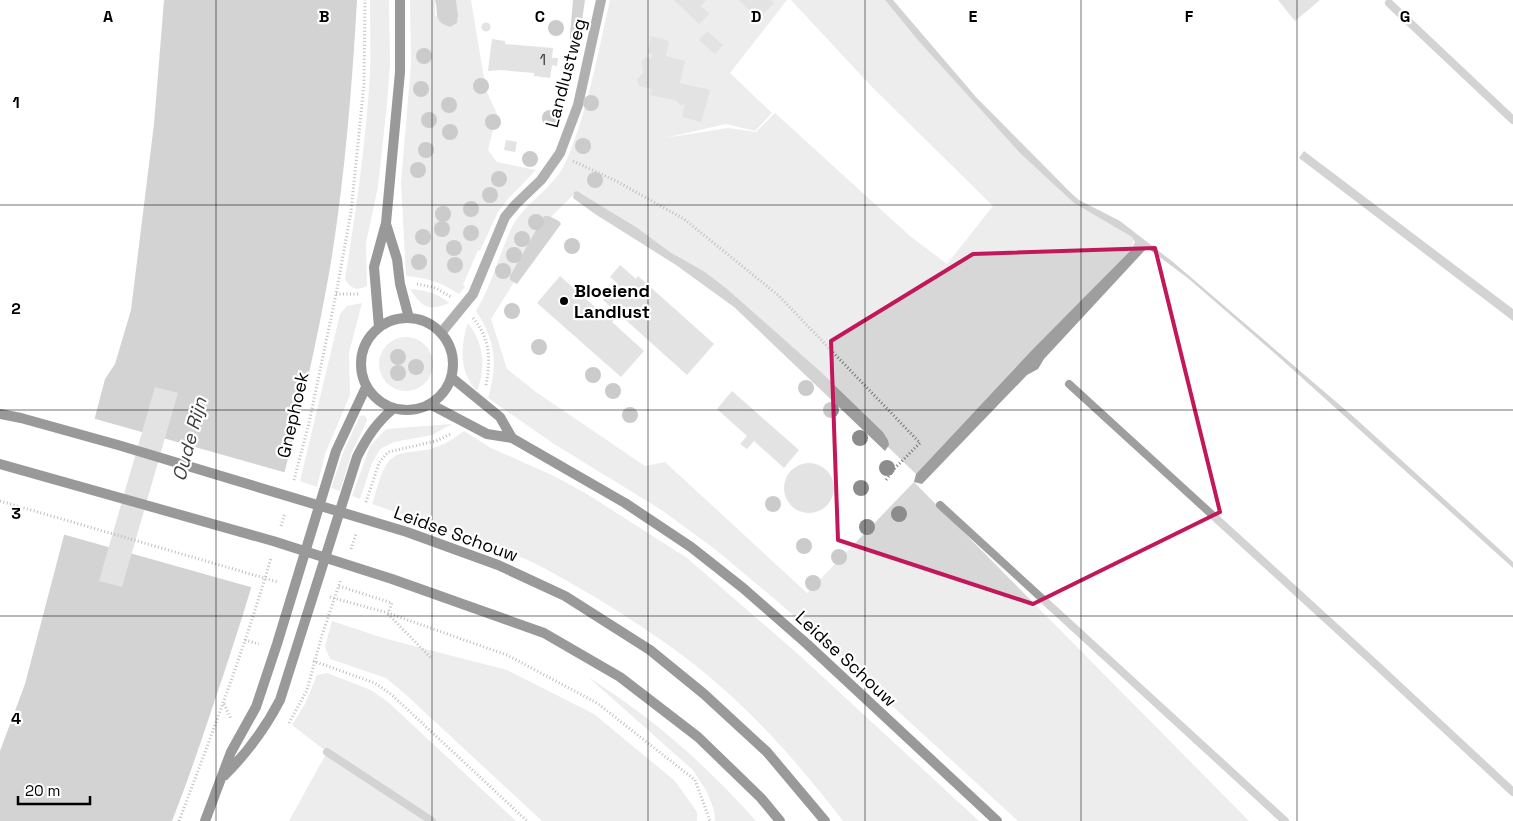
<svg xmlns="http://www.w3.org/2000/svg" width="1513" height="821" font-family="'Space Grotesk',sans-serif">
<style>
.green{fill:#d7d7d7}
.water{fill:#9e9e9e}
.pier{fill:#fff}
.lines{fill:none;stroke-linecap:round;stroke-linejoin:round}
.stream{stroke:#9e9e9e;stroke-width:8}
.building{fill:#c0c0c0}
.path{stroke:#727272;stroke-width:3;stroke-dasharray:1 2.5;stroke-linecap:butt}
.street{stroke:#505050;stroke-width:10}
.secondary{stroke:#1d1d1d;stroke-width:10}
.tree{fill:#8c8c8c}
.marked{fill:none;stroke:#c2185b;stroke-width:4;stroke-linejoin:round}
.grid{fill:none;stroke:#000;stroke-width:1;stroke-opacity:0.55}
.poi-dot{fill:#000;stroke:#fff;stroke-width:2}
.labels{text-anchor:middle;stroke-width:4.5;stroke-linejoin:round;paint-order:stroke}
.number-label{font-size:15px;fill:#303030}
.street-label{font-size:18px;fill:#000;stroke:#fff}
.poi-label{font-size:18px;font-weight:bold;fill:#000;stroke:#fff;text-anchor:start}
.water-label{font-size:19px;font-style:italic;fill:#3f3f3f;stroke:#fff}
.grid-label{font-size:16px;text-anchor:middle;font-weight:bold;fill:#000;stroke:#fff;stroke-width:4.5;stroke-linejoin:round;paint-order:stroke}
</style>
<rect width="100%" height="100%" fill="#fff"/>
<path class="green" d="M370,0H389L390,64L387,104L378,187L366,243L367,286C356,291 351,289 345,279C356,211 366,142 370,73C371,49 370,24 370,0Z
M410,0H435V15L450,27L457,22L458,15L456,0H471L486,90L497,114L488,150L497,162L536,170L508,199L498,212L480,251L478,250L463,285L465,287L459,294C440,282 428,278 406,276L401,182L411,64Z
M610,0H787L730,73L772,113L755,131L726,124L665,138L728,128L756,132L775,113L910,236L947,264L993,206L872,87L791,0H885L916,38L1074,203L1133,237L1134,239L1132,249L1032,350L916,474L888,447V440L883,432L821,372L726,288L705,272L670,252L636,227L577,191L551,217L549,216L510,280L514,282L491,319L507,369L536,392L645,466L665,462L807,593L914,482L1249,821H1018L784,607L716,550L660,509L554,444L488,398C498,364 496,341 476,311C492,285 499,254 512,227C524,204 549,191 562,169C569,157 573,143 578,130C592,87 600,44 610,0Z
M410,289C424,290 438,293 449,303C428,312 422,307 410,289Z
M362,303L349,353L350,395L325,454L317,487L300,481L340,314L347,306Z
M468,323C484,343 486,368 477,391C459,373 460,346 468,323Z
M379 364a27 27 0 1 1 54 0a27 27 0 1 1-54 0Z
M363,415L367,418V421L352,452L340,491L331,488L344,450L360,416Z
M452,424L432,435L394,442L380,449L372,463L360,499L352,496L370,446L386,429Z
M464,431L491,448L554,476L587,494L687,558L798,654L979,821H843C799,764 752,710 695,665C663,640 629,618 595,597C570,583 545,567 518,556C471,536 421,521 372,504C377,490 380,472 389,461C399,449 420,453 433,448C445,445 454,438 464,431Z
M332,621L383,638L507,670L594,714L675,781L697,812V821H542L404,693L386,678L330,659L325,647Z
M327,673L371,690L388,702L516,821H289L327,752L292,725L305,704L317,675Z
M588,677C653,718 704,763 756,821H715L714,810L707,792L693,770Z"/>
<path class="water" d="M164,0H357C352,88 345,175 331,262C308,397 271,530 228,661C210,714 193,768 172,821H0V751L25,684L105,379L115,364L131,310L154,124Z
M435,0H456L458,15L457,23L450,27C432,21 439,14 435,0Z
M573,0H585L580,34L574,51L571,48L570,35Z
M885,0H893L976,97L1072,194L1079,200L1120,221L1173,262L1355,418L1497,547L1513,562V568L1280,358L1189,279L1149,249L1145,250L1044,359L1038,369L1027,375L922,484L914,482L916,474L1032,350L1132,249L1135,242L1132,237L1074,203L1020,153L916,38Z
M1304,151L1513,309V321L1299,158Z
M577,191L636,227L670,252L705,272L726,288L821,372L883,432L888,440L889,445L885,451L734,307L676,265L595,214L573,198L574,192Z
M544,216H549L559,221L561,224L517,284L510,280V276Z"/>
<path class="pier" d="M92,418L287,473L254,588L62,534Z"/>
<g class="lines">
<path class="stream" d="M1389,3L1513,120
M1069,384L1370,659L1513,792
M940,505L1285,821
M327,752L432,821"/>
</g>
<path class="building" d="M674,0H706L701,6L709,14L699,24Z
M739,0H771L774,3L758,19Z
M1278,0H1320L1295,21Z
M481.5 27a4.5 4.5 0 1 1 9 0a4.5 4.5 0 1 1-9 0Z
M707,31L723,45L715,54L699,40Z
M651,36L669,41L666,56L685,61L680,83L710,90L701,122L682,117L685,104L680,105L675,100L650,95L652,89L639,86L637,79L642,74L643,69L641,62L646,57L651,59L652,54L648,52Z
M492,39L505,41V44L553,48L552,58H558L557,66L552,65L550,78L534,76V73L501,70L488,71Z
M506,140L517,142L515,152L504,150Z
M620,265L636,279L638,276L714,344L687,375L619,314L612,322L644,351L621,377L537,303L560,276L605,316L612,308L603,300L617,283L610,277Z
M155,387L178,393L122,587L99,581Z
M732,391L799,450L784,468L754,441L747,449L740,444L747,436L717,409Z
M784 488a25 25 0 1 1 50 0a25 25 0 1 1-50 0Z"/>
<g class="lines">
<path class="path" d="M573,161L616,181L684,219L778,295L920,443L893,470L886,480
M417,284L436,288L451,297
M336,294H360
M473,318C490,338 491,360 486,385
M294,480L309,423L336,294L351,212L364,84L365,0
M0,501L278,582
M366,502L379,463L388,452L436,441L451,434
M281,526L285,513
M351,549L356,534
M339,586L392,603L388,613
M330,597L388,613L507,655L597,703L695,780L710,821
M388,614L431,658
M245,640L259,644
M313,661L375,683L392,695L527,821
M224,704L231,719
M289,723L307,690L322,635L341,579
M179,821C212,734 245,647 271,558"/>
<path class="street" d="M441,333L473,294L505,217L516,204L541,180L560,153L578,105L601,0"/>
<path class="secondary" d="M386,224L397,259L400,284L409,318
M361 364a46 46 0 1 1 92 0a46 46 0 1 1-92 0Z
M379,327L374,267L386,223L400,72V0
M451,377L500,417L512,438
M430,404L487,434L512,438L625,503L691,547L743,588L807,644L997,821
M0,414L21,418L118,445L407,532L498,565L565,596L650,650L704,694L767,752L825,821
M0,464L273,541L392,579L544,633L620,677L698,737L761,798L780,821
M224,776C247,753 265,729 280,700L357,457C367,437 377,422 394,408
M205,821L231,752L256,707L277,644L336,451L366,387"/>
</g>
<g class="tree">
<circle cx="556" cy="28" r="8"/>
<circle cx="424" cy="56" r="8"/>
<circle cx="481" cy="86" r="8"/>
<circle cx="421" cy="89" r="8"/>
<circle cx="591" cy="103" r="8"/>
<circle cx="449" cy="105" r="8"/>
<circle cx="550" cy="118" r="8"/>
<circle cx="429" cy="120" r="8"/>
<circle cx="493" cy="122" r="8"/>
<circle cx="450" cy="132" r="8"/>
<circle cx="583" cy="146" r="8"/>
<circle cx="426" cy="150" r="8"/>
<circle cx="530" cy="159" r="8"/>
<circle cx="418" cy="170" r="8"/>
<circle cx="499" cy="179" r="8"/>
<circle cx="595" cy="180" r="8"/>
<circle cx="490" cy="195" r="8"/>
<circle cx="471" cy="209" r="8"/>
<circle cx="443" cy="214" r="8"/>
<circle cx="536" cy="222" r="8"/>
<circle cx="442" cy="229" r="8"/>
<circle cx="471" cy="233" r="8"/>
<circle cx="423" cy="237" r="8"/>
<circle cx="522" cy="239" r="8"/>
<circle cx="572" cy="246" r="8"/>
<circle cx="454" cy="248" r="8"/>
<circle cx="514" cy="255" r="8"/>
<circle cx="419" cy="262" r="8"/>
<circle cx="455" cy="265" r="8"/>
<circle cx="503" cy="271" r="8"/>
<circle cx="512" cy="311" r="8"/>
<circle cx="539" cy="347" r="8"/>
<circle cx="398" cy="357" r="8"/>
<circle cx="416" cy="367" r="8"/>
<circle cx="398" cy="373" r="8"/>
<circle cx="593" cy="375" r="8"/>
<circle cx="806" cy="388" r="8"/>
<circle cx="613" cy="391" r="8"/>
<circle cx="831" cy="410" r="8"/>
<circle cx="630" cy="415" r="8"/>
<circle cx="860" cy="438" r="8"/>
<circle cx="887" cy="468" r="8"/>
<circle cx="861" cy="488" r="8"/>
<circle cx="773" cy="504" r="8"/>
<circle cx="899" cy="514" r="8"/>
<circle cx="867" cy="527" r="8"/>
<circle cx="804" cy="546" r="8"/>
<circle cx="839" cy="557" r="8"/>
<circle cx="813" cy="583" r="8"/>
</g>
<path d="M0 0H1513V821H0ZM1155,248L1220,512L1033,604L838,540L831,341L973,254Z" fill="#fff" fill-opacity=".55" fill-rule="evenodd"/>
<path class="marked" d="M1155,248L1220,512L1033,604L838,540L831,341L973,254Z"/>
<path class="grid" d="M216,0V821M432,0V821M648,0V821M865,0V821M1081,0V821M1297,0V821M0,205H1513M0,410H1513M0,616H1513"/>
<circle class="poi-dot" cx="564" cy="301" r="5"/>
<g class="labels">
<g class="number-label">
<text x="543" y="65">1</text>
</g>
<g class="street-label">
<text transform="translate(566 73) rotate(-75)" y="6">Landlustweg</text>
<text transform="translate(293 415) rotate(-77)" y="6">Gnephoek</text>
<text transform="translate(456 534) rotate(20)" y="6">Leidse Schouw</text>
<text transform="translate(846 659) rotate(43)" y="6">Leidse Schouw</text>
</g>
<g class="poi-label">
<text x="574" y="297">Bloeiend<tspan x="574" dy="21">Landlust</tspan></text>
</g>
<g class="water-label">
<text transform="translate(189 439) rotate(-75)" y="7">Oude Rijn</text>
</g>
</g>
<g class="grid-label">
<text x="108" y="22">A</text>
<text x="324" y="22">B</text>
<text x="540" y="22">C</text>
<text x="756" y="22">D</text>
<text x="973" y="22">E</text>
<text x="1189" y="22">F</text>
<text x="1405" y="22">G</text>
<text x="16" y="108">1</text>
<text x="16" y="314">2</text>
<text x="16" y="519">3</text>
<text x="16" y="724">4</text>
</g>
<path d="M18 796v8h72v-8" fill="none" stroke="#000000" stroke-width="2.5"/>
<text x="25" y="796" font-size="15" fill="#000000" stroke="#ffffff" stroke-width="4" paint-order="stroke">20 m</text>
</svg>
